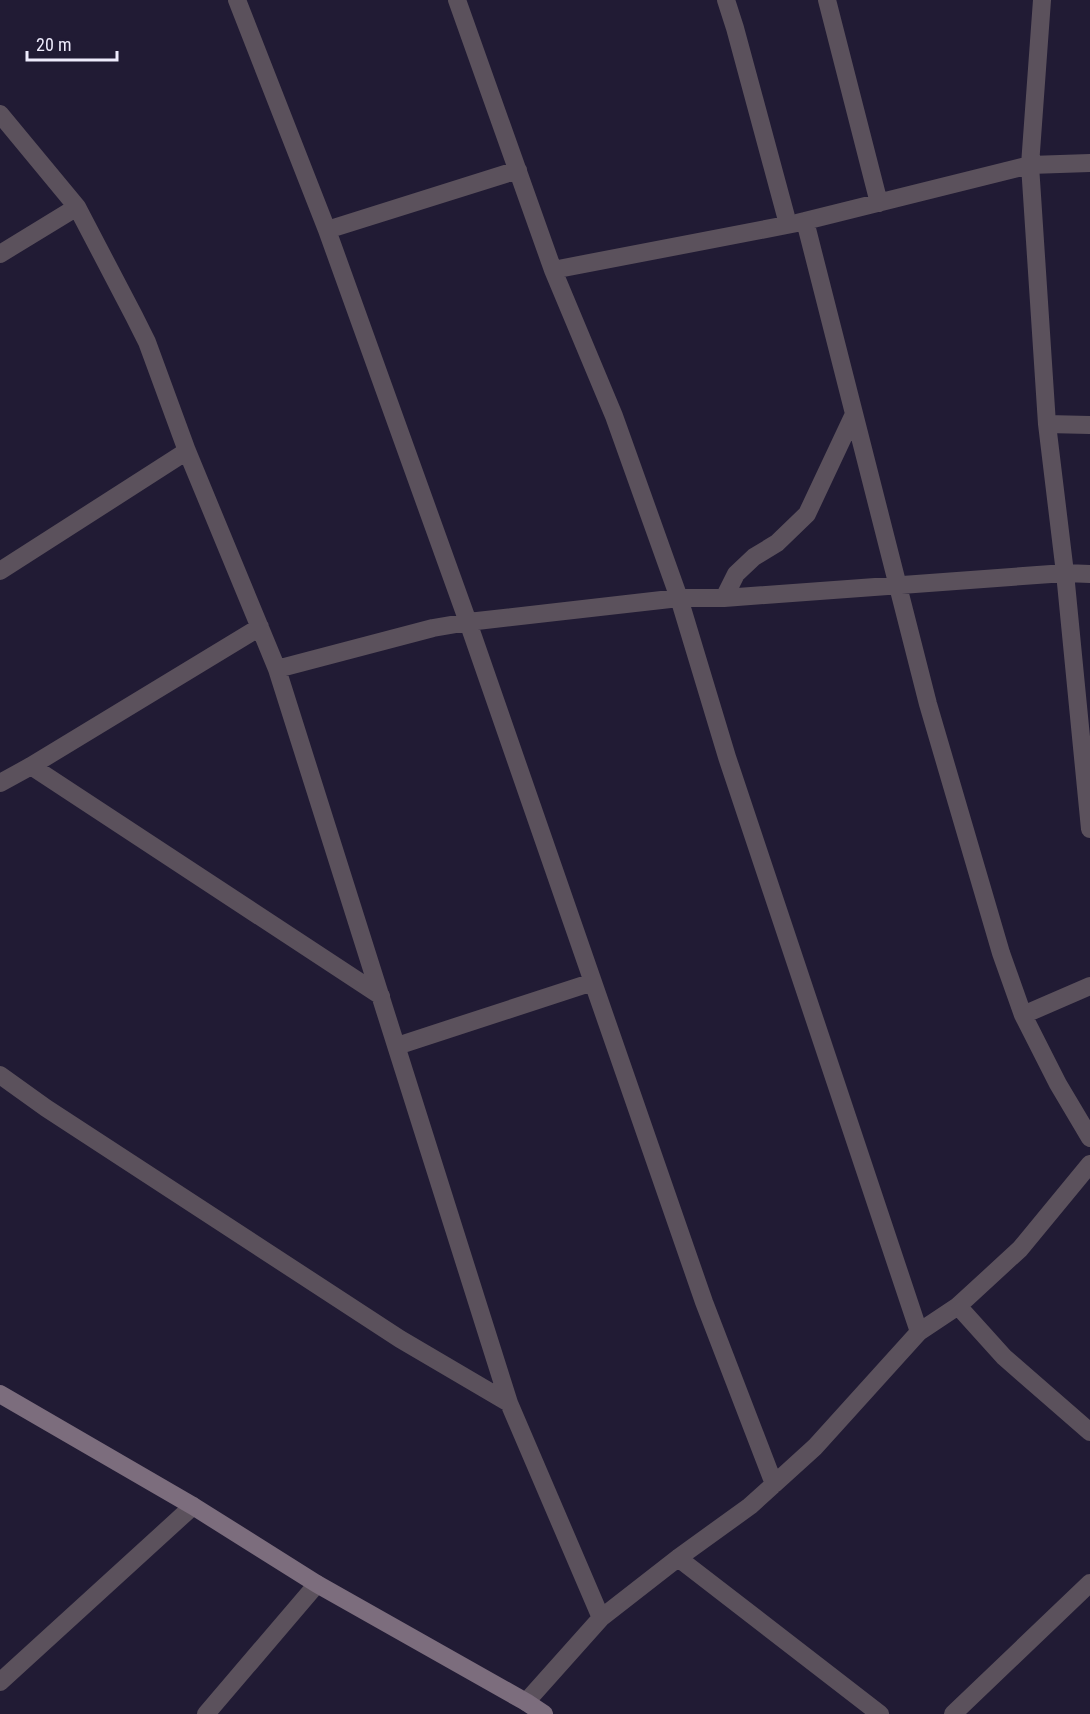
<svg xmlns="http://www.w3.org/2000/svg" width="1090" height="1714" font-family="'Roboto Condensed',sans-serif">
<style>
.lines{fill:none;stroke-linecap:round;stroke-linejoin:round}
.street{stroke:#5b515c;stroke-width:18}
.secondary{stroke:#7c6d7d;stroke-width:18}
</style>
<rect width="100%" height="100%" fill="#211b34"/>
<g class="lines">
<path class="street" d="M237,0L327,230L468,622L704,1302L774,1484
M457,0L553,270L614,416L679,598L727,757L919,1332
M726,0L735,28L788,224
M827,0L879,203
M1042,0L1030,165L1047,424L1065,573L1090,829
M0,114L77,207L134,316L147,342L187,451L277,669L509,1403L601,1618
M805,221L928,704L1001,953L1023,1015L1058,1084L1090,1138
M327,230L518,170
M0,254L77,207
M553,270L797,223L1030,165L1090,163
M1047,424L1090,425
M0,571L187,451
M724,598L736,574L754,557L777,543L807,514L854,414
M277,669L433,628L468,622L679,598H724L1065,573L1090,574
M31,766L381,996
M0,783L31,766L260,627
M1023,1015L1090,986
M397,1046L593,982
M0,1075L46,1108L400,1339L509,1403
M958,1306L1004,1357L1090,1432
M678,1558L880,1714
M0,1682L193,1506
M526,1702L601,1618L678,1558L750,1506L815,1447L919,1332L958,1306L1020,1249L1090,1164
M206,1714L317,1584
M953,1714L1090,1583"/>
<path class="secondary" d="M0,1394L193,1506L317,1584L526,1702L544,1714"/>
</g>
<path d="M27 51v9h90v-9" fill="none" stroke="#eeebfc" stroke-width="3"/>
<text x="36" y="51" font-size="18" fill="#eeebfc" stroke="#211b34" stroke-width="4.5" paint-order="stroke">20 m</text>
</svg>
